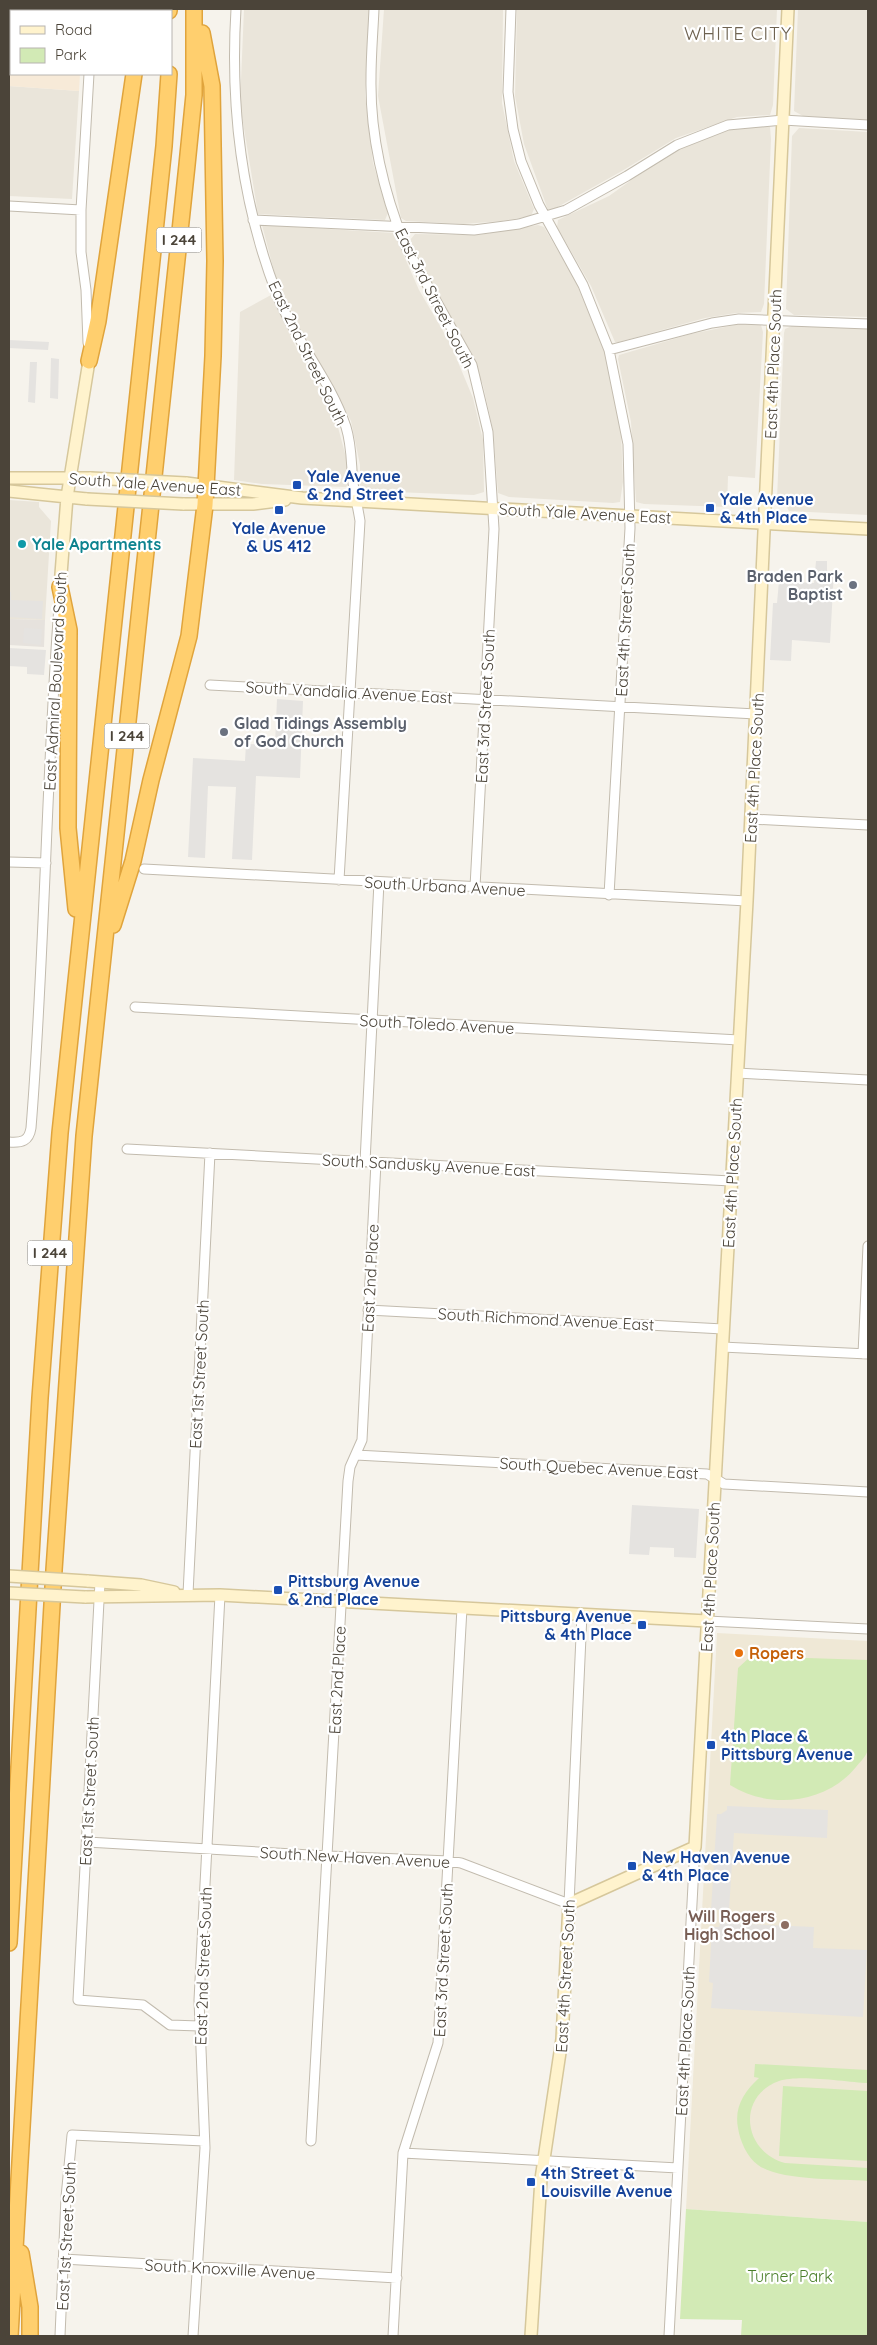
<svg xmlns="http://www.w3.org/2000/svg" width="877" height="2345" font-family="Quicksand,sans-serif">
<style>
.residential{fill:#eae5da}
.commercial{fill:#f7ead8}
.industrial{fill:#e6e2dd}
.education{fill:#efe8d6}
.green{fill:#d2eab5}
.parking{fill:#e5e3e0}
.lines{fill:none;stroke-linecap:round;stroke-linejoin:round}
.street-casing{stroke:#c2bbae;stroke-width:11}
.secondary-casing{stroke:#d6c79b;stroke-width:14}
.highway-casing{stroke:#e0a43c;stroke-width:18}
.street{stroke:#fff;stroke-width:9}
.secondary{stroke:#fff3cd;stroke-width:11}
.highway{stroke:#ffcf6e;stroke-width:15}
.secondary-bridge-casing{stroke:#d6c79b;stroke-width:14;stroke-linecap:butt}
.secondary-bridge{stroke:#fff3cd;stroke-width:11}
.transit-dot{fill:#1a4fb4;stroke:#fff;stroke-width:2}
.culture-dot{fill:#0f9aa8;stroke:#fff;stroke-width:2}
.worship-dot{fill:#6b7280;stroke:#fff;stroke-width:2}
.food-dot{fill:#e8710a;stroke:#fff;stroke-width:2}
.education-dot{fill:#8d6e63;stroke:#fff;stroke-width:2}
.labels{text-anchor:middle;stroke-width:4.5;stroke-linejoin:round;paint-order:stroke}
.shield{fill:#fff;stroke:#817c74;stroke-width:1}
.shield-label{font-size:15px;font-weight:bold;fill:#4b4439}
.street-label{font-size:16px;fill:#4b4439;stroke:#fff}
.transit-label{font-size:16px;font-weight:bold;fill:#164399;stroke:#fff;text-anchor:start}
.culture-label{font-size:16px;font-weight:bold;fill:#0d838f;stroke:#fff;text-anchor:start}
.worship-label{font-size:16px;font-weight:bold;fill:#5b616d;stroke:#fff;text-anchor:end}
.food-label{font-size:16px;font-weight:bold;fill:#c56008;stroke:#fff;text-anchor:start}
.education-label{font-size:16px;font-weight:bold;fill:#785e54;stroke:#fff;text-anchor:end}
.park-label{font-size:16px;fill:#4a7f2a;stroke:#fff}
.neighbourhood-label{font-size:18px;letter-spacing:1px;fill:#6e6250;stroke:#fff}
</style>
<rect width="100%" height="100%" fill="#f6f3ec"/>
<path class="residential" d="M244,9H369L365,95L373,163L388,213L385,220L258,214L240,104Z
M384,9H503L502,103L514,161L534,209L531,216L502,221L464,224L406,221L401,218L378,96Z
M517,9H777L773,105L770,115L737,117L676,138L622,171L554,209L548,210L524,144L515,96Z
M798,9H868V120L803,116L794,111Z
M9,86L79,91L72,199L9,196Z
M765,126L770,127L771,139L764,304L761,312L736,313L705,318L619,342H615L591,286L557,227L558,220L609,196L665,156L687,144L732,129Z
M799,128L868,132V317L794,315L786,309L792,136Z
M262,225L394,233L419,290L450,343L473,398L483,440L484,492L474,495L367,491L360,488V465L351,421L326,374L303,336L276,279Z
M538,225L544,227L576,282L604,350L615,392L621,432L623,482L620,502L613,503L509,497L498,493L493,430L483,385L465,342L427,275L410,240L415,234L479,235Z
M271,295L294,343L335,416L347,461L348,484L346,487L262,484L234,480L240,312Z
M740,324L761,325L763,332L755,478L728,476L727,507L644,504L636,502L631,422L618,359L619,355L691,334Z
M794,325L868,328V515L789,511L782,499H777L784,333L785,329Z
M9,500L39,502V507L51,521L45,620L9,619Z"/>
<path class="commercial" d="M9,9H84V11H11V74H80L79,91L9,86Z"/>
<path class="industrial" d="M9,619L45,620L44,647L9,645Z"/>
<path class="education" d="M717,1633L868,1641V2222L686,2209Z"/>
<path class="green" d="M751,1656L868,1660C868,1677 872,1741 867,1752C865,1758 859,1763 856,1767C826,1804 769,1810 730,1785L738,1668Z
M755,2064L868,2070V2083C846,2082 799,2074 779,2081C737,2096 742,2151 785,2163L868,2168V2181C841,2179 779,2181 758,2165C747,2157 740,2141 738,2128C734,2107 744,2092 759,2078L754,2077Z
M783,2086L868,2091V2161L779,2156Z
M686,2209L868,2222V2336H741L742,2320L680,2319Z"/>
<path class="parking" d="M9,340L49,342L48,350L9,348Z
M51,358L59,359L58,399L50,398Z
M30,362H37L35,403L28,402Z
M816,561H827V571H834L830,643L792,640L791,661L770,660L773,603H777L779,581L814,583Z
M9,592H11V600L43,601L42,619L9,617Z
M24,628L42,629L41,645L23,643Z
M9,648L46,650L44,675L27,674V667L9,666Z
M277,699L303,701L300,778L256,776L252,860L232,859L236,787L208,786L205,858L188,857L193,758L245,761L246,744L275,745Z
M632,1505L699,1509L696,1558L674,1557V1548L650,1547L649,1555L629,1554Z
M727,1806L828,1810L827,1838L734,1833L729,1910H711L717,1814H721L727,1810Z
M720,1923L814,1927L813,1948L867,1950L863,2017L711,2008L713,1983L709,1982L712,1927H719Z"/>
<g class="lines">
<g class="street-casing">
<path id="street" d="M236,9C230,107 241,200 276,292C294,339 330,379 346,427C352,446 351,464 353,483C355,496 358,508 360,521L339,880
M374,9C373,32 371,55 371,78C370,134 384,193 405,245L472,365L488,432L494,529L475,887
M511,9L508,92L513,129L521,161L539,205L583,285L609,350L628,444L630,528L609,895
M95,11V9
M9,206L81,210
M253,220L474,230L519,224L566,210L627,176L677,145L728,125L783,120L868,125
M88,343L86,290L81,252V210L89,74
M609,350L712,323L739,319L868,324
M210,685L756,714
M751,819L868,825
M9,862L46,863
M144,869L747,901
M135,1007L739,1040
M737,1073L868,1080
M9,1142C22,1143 29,1141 31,1128C45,954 46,779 59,606
M127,1149L731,1181
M365,1162L379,882
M368,1310L723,1329
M722,1347L868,1354
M863,1354L868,1246
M356,1455L707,1474L724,1484L868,1492
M100,1582L78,2000L143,2005L170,2025L199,2026
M188,1594L210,1153
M707,1621L868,1629
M87,1842L328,1856L449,1861L461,1863L569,1904L582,1614
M311,2141L348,1481L350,1467L362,1440L376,1162
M403,2153L678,2168
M63,2259L397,2278
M60,2336L66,2197L72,2135L204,2141
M193,2336L205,2148L199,2000L220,1595
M393,2336L403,2153L438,2043L462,1608
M669,2336L695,1847"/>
</g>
<g class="secondary-casing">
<path id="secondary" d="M9,478H91
M186,483L302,498L868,529
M9,491L87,499
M183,504H253L285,500
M60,587L67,497L89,361
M87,1581L141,1585L174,1592
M85,1597L220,1595L707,1621
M531,2336L541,2179L562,2039L569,1904L695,1847L747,901L788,9"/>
</g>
<g class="highway-casing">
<path id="highway" d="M169,9V11
M141,11V9
M89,361L98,321L134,74
M60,587L69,630L68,828L76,909
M113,925L133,861L151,780L189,636L205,505L213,356L215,261L212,86L202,33
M9,1943L40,1398L60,1133L164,146L169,74
M21,2253L30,2307V2336
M10,2336L54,1570L84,1136L187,165L194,95V9"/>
</g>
<use href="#street" class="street"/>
<use href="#secondary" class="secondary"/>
<use href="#highway" class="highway"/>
<g class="secondary-bridge-casing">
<path id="secondary-bridge" d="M91,478L186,483
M87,499L183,504
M9,1576L87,1581
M9,1593L85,1597"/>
</g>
<use href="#secondary-bridge" class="secondary-bridge"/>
</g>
<g class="transit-dot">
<rect x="292" y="480" width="10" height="10" rx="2.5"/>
<rect x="705" y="503" width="10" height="10" rx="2.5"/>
<rect x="274" y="505" width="10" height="10" rx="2.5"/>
<rect x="273" y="1585" width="10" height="10" rx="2.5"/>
<rect x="637" y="1620" width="10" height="10" rx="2.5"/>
<rect x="706" y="1740" width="10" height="10" rx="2.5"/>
<rect x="627" y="1861" width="10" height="10" rx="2.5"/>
<rect x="526" y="2177" width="10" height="10" rx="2.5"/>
</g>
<circle class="culture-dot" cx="22" cy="544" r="5"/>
<g class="worship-dot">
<circle cx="853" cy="585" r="5"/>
<circle cx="224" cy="732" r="5"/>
</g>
<circle class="food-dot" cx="739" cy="1653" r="5"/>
<circle class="education-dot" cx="785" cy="1925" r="5"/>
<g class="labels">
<g class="shield">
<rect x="156.5" y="227.5" width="45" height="25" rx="4"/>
<rect x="104.5" y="723.5" width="45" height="25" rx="4"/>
<rect x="27.5" y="1240.5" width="45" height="25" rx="4"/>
</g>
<g class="shield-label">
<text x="179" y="245">I 244</text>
<text x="127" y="741">I 244</text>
<text x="50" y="1258">I 244</text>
</g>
<g class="street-label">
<text transform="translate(435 298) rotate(63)" y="6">East 3rd Street South</text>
<text transform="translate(308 353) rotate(64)" y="6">East 2nd Street South</text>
<text transform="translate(773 364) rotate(-88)" y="6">East 4th Place South</text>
<text transform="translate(155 484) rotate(4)" y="6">South Yale Avenue East</text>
<text transform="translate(585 513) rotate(3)" y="6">South Yale Avenue East</text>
<text transform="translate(625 620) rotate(-87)" y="6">East 4th Street South</text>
<text transform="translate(55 681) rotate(-87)" y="6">East Admiral Boulevard South</text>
<text transform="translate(349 692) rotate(3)" y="6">South Vandalia Avenue East</text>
<text transform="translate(485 706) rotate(-87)" y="6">East 3rd Street South</text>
<text transform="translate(754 768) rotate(-87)" y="6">East 4th Place South</text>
<text transform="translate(445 886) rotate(3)" y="6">South Urbana Avenue</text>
<text transform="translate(437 1024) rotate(3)" y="6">South Toledo Avenue</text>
<text transform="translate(429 1165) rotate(3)" y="6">South Sandusky Avenue East</text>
<text transform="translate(732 1173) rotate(-87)" y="6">East 4th Place South</text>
<text transform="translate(370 1278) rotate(-87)" y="6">East 2nd Place</text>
<text transform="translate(546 1319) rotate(3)" y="6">South Richmond Avenue East</text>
<text transform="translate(199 1374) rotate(-87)" y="6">East 1st Street South</text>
<text transform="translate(599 1468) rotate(3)" y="6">South Quebec Avenue East</text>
<text transform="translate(710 1577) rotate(-87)" y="6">East 4th Place South</text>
<text transform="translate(337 1680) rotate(-87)" y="6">East 2nd Place</text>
<text transform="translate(89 1791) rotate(-87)" y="6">East 1st Street South</text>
<text transform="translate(355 1857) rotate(3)" y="6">South New Haven Avenue</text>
<text transform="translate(443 1960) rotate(-87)" y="6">East 3rd Street South</text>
<text transform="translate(203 1966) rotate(-88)" y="6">East 2nd Street South</text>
<text transform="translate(565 1976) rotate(-87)" y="6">East 4th Street South</text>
<text transform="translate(685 2041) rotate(-87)" y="6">East 4th Place South</text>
<text transform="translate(66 2236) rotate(-87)" y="6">East 1st Street South</text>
<text transform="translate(230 2269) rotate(3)" y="6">South Knoxville Avenue</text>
</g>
<g class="transit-label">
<text x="307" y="482">Yale Avenue<tspan x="307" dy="18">&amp; 2nd Street</tspan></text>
<text x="720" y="505">Yale Avenue<tspan x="720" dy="18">&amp; 4th Place</tspan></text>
<text x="279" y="534" text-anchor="middle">Yale Avenue<tspan x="279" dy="18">&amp; US 412</tspan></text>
<text x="288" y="1587">Pittsburg Avenue<tspan x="288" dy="18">&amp; 2nd Place</tspan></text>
<text x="632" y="1622" text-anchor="end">Pittsburg Avenue<tspan x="632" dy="18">&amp; 4th Place</tspan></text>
<text x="721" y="1742">4th Place &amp;<tspan x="721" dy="18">Pittsburg Avenue</tspan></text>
<text x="642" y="1863">New Haven Avenue<tspan x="642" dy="18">&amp; 4th Place</tspan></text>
<text x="541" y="2179">4th Street &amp;<tspan x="541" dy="18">Louisville Avenue</tspan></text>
</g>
<g class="culture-label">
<text x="32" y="550">Yale Apartments</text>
</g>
<g class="worship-label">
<text x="843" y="582">Braden Park<tspan x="843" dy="18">Baptist</tspan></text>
<text x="234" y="729" text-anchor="start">Glad Tidings Assembly<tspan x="234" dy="18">of God Church</tspan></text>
</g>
<g class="food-label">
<text x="749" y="1659">Ropers</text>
</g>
<g class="education-label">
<text x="775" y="1922">Will Rogers<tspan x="775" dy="18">High School</tspan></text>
</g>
<g class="park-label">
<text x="790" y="2282">Turner Park</text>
</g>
<g class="neighbourhood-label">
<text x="738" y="40">WHITE CITY</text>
</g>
</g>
<rect width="877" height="2345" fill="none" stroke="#4b4439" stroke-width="20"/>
<rect x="10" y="10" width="162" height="65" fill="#ffffff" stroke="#b7b4b0"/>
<rect x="20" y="26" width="25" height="8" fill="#fff3cd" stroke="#b7b4b0"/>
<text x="55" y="35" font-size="15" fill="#4b4439">Road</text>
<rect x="20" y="48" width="25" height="15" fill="#d2eab5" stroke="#b7b4b0"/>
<text x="55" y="60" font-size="15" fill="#4b4439">Park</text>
</svg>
